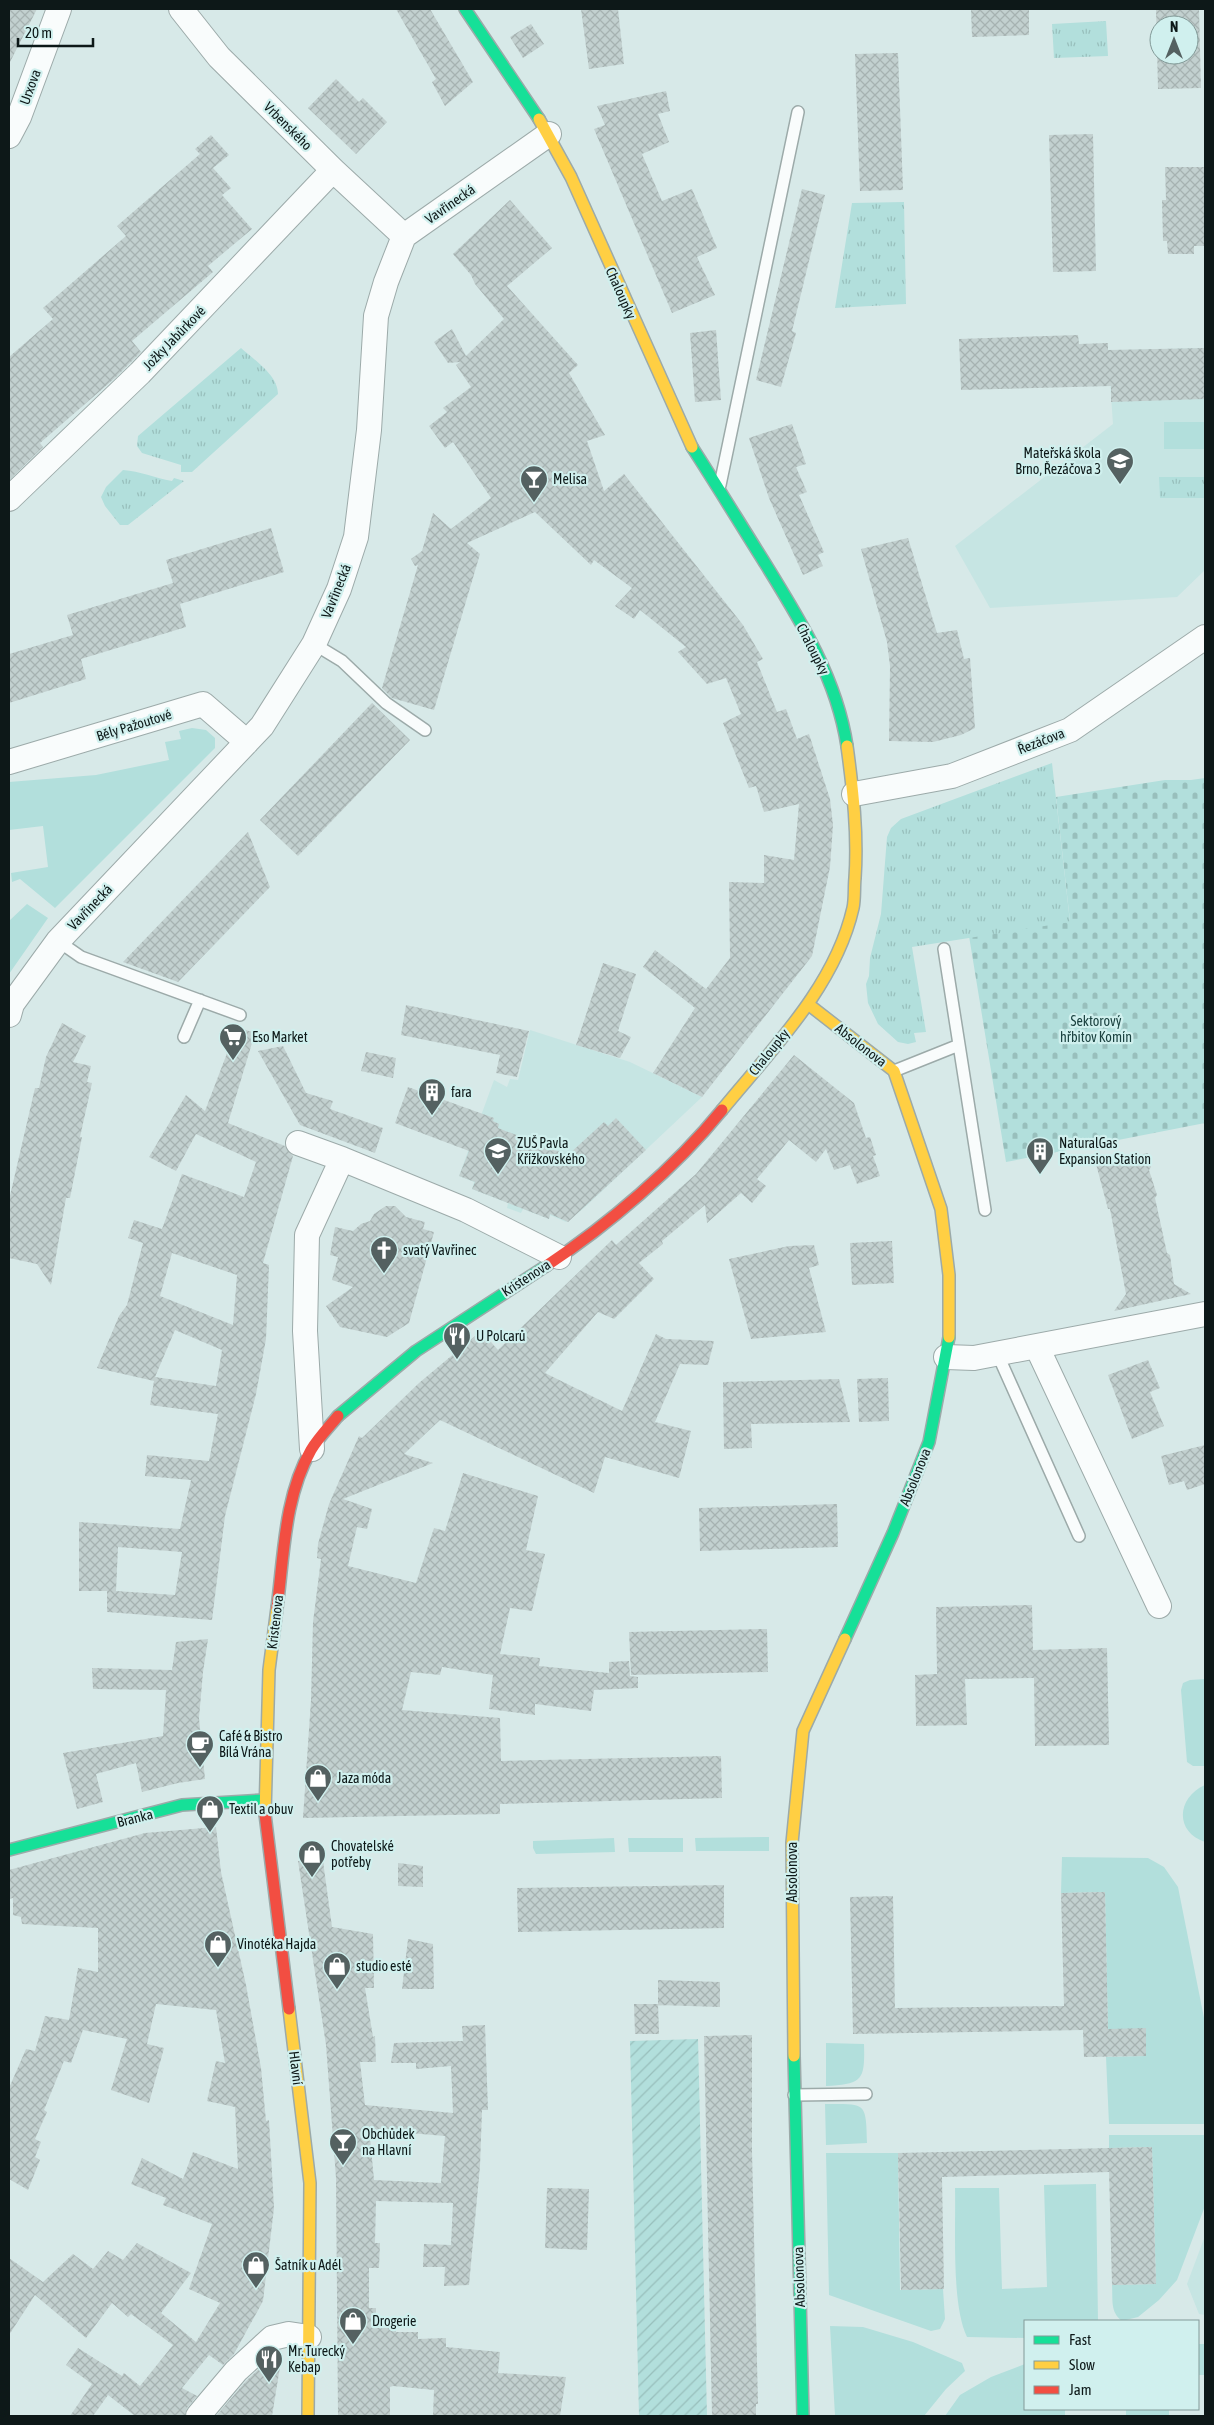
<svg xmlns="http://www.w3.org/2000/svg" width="1214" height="2425" font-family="'Asap Condensed',sans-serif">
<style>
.built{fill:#c6e5e3}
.grass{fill:#b2dfdc}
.cemetery{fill:url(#cemetery-stones)}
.park{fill:url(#park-tufts)}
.garden{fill:url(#garden-furrows)}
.building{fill:url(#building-cross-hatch);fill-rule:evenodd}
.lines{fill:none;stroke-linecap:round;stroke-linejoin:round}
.lane-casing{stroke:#9caaa9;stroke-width:14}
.street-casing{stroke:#9caaa9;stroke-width:26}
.fast-casing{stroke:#9caaa9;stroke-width:14}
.slow-casing{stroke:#9caaa9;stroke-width:14}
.jam-casing{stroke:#9caaa9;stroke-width:14}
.lane{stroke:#f9fcfc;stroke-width:11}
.street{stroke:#f9fcfc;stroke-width:24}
.fast{stroke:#16e098;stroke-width:11}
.slow{stroke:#ffcf43;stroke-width:11}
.jam{stroke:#f24e42;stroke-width:11}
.labels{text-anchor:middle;stroke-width:4.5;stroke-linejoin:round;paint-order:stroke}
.street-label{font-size:14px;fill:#0d1818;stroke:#d0f0ee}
.poi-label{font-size:14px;fill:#0d1818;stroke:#d0f0ee;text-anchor:start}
.park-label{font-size:14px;fill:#1a413f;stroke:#d0f0ee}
</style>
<defs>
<pattern id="cemetery-stones" width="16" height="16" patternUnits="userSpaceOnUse" patternTransform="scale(1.25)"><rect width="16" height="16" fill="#b2dfdc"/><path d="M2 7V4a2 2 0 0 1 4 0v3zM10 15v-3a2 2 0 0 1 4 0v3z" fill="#98bfbc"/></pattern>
<pattern id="park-tufts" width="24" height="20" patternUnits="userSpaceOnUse" patternTransform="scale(1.25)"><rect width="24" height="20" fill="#b2dfdc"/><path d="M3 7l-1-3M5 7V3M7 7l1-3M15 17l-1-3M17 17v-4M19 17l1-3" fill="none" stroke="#98bfbc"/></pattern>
<pattern id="garden-furrows" width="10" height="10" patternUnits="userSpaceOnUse" patternTransform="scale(1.25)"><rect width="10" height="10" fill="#b2dfdc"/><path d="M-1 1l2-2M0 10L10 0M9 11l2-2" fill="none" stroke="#98bfbc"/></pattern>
<pattern id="building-cross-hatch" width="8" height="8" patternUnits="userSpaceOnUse" patternTransform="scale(1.25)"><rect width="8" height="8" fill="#c2d0cf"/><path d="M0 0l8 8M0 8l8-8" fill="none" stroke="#a6b2b1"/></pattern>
</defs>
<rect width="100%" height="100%" fill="#d7e9e8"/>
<path class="built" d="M1205,348V570L1177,597L990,608L955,546L1113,424L1110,381L1128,350Z
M530,1030L630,1062L702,1097L584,1208L566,1222L550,1215L549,1219L523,1209L521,1213L507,1208L508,1203L472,1189L474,1182L459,1176L494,1080L507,1087L510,1079L518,1080Z
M1205,2236V2315L1199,2314L1187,2284Z"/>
<path class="grass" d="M1164,422H1205V449H1164Z
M192,728L206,730L215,738V748L55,908L20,879L12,882L11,873L48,867L43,826L9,830V782L96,775L169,760L165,742L181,739L179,731Z
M27,904L48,918L9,974V921Z
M1205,1679V1766H1193L1187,1762L1181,1690L1183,1683L1190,1680Z
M1205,1785V1842C1174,1832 1177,1797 1205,1785Z
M769,1837V1851H696L695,1838Z
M614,1838L615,1852L536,1854L533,1848V1841Z
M628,1838H683V1852H629Z
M1062,1857L1148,1858L1164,1867L1178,1887L1205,2023V2124H1109L1106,2057L1146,2056V2029H1108L1105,1892L1061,1893Z
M826,2043L864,2044C865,2080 863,2084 826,2086Z
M825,2104C866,2104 866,2101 867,2143L826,2145Z
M1109,2135H1205V2206L1177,2280L1159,2300L1138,2317L1122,2321C1110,2312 1113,2300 1112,2285L1156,2284L1152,2147L1109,2148Z
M826,2153H898L900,2290L943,2289L945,2319L940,2329L931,2331L829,2295Z
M1096,2184L1098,2321H1025V2338L967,2337C951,2304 956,2228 955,2188H999L1002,2289L1047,2287L1044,2185Z
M830,2326L863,2327L913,2342L962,2363L965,2371L946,2389L924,2416H835Z
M1198,2344H1205V2375H1198Z
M1025,2364V2409H1065V2416H945L960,2395L991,2377Z
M1126,2409H1169V2416H1126Z"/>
<path class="cemetery" d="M1205,778V1123L1006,1162L969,936L1070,921L1056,797L1165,780H1191Z"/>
<path class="park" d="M1106,21L1108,56L1054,58L1052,24Z
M904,202L906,304L835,308L852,203Z
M241,348C254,360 278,375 278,394L192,472H181V465L142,453L137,446L138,436Z
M123,470C140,471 155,478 172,481L174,478L184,481L128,525H120L105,506L101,497L106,487Z
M1159,477H1204V498H1160Z
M1052,763L1070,922L912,947L926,1032L914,1033L916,1042L908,1044L898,1042L878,1024L868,1003L866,984L869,976L870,958L881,914L887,837L891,828L901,819Z"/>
<path class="garden" d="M698,2039L707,2416H639L630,2041Z"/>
<path class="building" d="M9,9H37L9,64Z
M396,9H430L473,82L445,106L432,82L436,79Z
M581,9H618L624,64L589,69Z
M971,9H1029V35L972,37Z
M1156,9H1199L1201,88L1158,89ZM1159,25H1189V55H1159Z
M531,24L544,44L523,58L510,37Z
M898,53L903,190L860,191L855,54Z
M336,79L359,102L363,98L387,122L356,154L308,108Z
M666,91L670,111L658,114L669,142L642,154L662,201L692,189L717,248L697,257L715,295L672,313L594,129L605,125L597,106Z
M1093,134L1096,271L1053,272L1049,135Z
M211,135L229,155L213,168L231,188L222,195L252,229L208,266L213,272L132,341L141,352L115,378L40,443L43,447L9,480V357L53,319L43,308L126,236L117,226L200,154L195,149Z
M1165,167H1205V246H1194V254H1168L1167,241H1163L1162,200H1166Z
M802,189L825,195L792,331L796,333L781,387L756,380Z
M510,200L552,248L507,286L578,365L569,373L605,435L587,441L604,491L624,474L743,625L763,659L757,662L777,712L786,709L797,739L809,734L830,799L833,825L830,867L812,956L702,1097L653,1073L695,1008L643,967L655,950L706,989L730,958L729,882L764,883V855L794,860L799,804L764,812L756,786L749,788L723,723L741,714L726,678L707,684L678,652L686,647L640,610L634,619L615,606L632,588L594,560L591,565L535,512L467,543L480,554L434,710L392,698L382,688L418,565L415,566L411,559L422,551L433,513L451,529L491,498L453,442L445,448L429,426L447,412L443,408L471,387L456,365L460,362L448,363L434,342L452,329L466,356L504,319L475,284L471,275L453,254Z
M716,330L721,400L695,402L690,333Z
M1078,335L1079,344L1108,343V350L1205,348V399L1111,402V386L961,390L959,339Z
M792,424L806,464L796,467L807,492L799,495L824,552L818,555L823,566L803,575L769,498L749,438Z
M271,528L284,572L180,604L186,627L81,659L86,679L9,703V654L73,635L67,615L173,583L166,560Z
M908,538L937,633L957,630L964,659L970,658L975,728L961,735L933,742L889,741L890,666L887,642L861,549Z
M372,703L410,740L298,856L260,820Z
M248,832L270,887L178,982L123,962Z
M603,963L636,974L618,1031L631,1037L620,1058L576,1045Z
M406,1005L529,1031L517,1077L496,1073L500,1055L401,1035Z
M62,1023L86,1036L73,1062L91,1066L87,1082L92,1083L80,1137H82L70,1198H66L51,1285L37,1264L9,1258V1200L35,1088H39L46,1057Z
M237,1027L255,1033L228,1123L285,1146L293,1156L263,1263L269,1265L266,1339L256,1394L225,1516L212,1620L107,1612V1591H79V1522L180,1529L191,1480L145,1476L147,1455L209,1461L218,1414L150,1405L154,1381L97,1368L119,1316L127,1305L143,1243L128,1238L134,1220L162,1229L182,1174L244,1197L256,1162L196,1134L176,1171L149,1157L186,1095L205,1111ZM172,1253L237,1275L233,1325L160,1296ZM175,1330L222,1350L216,1386L155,1377ZM118,1547L182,1552L175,1595L116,1591Z
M283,1046L306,1093L333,1101L330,1109L383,1128L375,1153L300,1125L258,1051Z
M366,1052L396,1058L393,1078L361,1071Z
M794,1055L854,1103L866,1138L870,1137L876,1155L873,1156L880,1176L857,1184L850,1165L834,1170L826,1149L816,1162L789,1140L757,1179L766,1186L752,1203L741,1193L707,1223L705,1205L662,1241L663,1244L639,1263L654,1279L614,1319L598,1312L545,1373L622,1411L656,1334L666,1339L714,1341L708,1365L680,1364L655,1422L691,1431L679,1478L605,1457L594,1493L440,1420L404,1454L433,1463L343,1499L372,1509L367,1529L357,1527L348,1566L416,1583L434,1528L445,1531L463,1473L538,1496L526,1550L545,1554L532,1611L510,1608L500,1654L540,1658L539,1666L609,1673V1662L629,1661L630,1676L638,1677V1688L594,1690L591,1711L535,1704V1715L489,1709L493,1675L442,1667L440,1675L411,1672L402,1710L500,1718L501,1761L721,1756L722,1798L500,1804V1814L303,1818L311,1700L313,1622L321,1559L317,1558L318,1544L329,1504L359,1436L362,1438L419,1383L481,1331L498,1350L612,1240L616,1245L696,1174Z
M408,1087L494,1118L493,1121L499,1124L498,1128L568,1155L604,1122L608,1126L616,1118L646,1150L568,1222L550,1214L549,1219L472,1189L475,1182L459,1176L469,1151L395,1123Z
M1148,1153L1151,1167L1149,1170L1157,1195L1155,1198L1167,1253L1170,1255L1174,1284L1191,1294L1114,1311L1126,1294L1110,1209H1108L1096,1164Z
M386,1206H395L406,1217L425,1222L423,1229L434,1232L409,1323L387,1337L340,1327L326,1306L353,1287L332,1280L338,1257L330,1255L335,1227L353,1231L361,1224L370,1221L374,1214Z
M892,1241L894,1283L852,1285L850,1243Z
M814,1245L819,1265L809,1268L826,1332L751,1339L729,1259L789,1246Z
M1148,1360L1160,1388L1150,1392L1164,1426L1132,1439L1108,1375Z
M888,1378L889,1421L859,1422L857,1379Z
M839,1379L850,1422L751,1424L752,1448L724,1449L723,1382Z
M1205,1445V1484L1187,1490L1184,1481L1169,1485L1161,1456Z
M837,1504L838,1547L700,1551L699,1508Z
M1032,1605L1033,1650L1107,1648L1109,1745L1035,1746L1034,1678L965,1679L967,1725L916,1726L915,1675L937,1674L936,1607Z
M767,1629L768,1672L631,1675L629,1632Z
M208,1639L203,1672L199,1718L205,1779L178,1783L142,1792L136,1763L96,1774L103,1802L77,1809L63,1753L163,1736L166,1690L93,1689L92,1668L172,1670L176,1642Z
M216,1827L221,1872L246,1985L261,2068L266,2121L269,2120L274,2208L263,2301L234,2354L223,2365L209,2355L182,2388L197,2396L187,2408L185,2416H135L108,2395L93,2416H70L92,2384L66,2365L78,2348L122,2376L124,2373L140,2386L173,2345L131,2314L128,2317L112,2303L86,2338L35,2295L9,2335V2258L43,2282L73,2254L93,2269L108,2251L123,2260L137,2243L191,2273L161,2313L196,2342L220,2303L189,2289L212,2224L163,2205L166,2198L131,2184L142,2158L183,2179L193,2152L238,2169L235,2107L207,2101L216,2061L225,2063L216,2010L156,2004L147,2044L164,2048L149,2103L111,2090L127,2039L83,2030L71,2063L64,2061L44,2110L47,2112L35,2139L41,2142L35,2157L40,2160L28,2190L9,2179V2088L26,2049L35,2051L45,2016L69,2020L78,1968L98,1972V1928L22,1924L21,1917L13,1915V1898L9,1899V1870L145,1833Z
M298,1861H323L332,1927L373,1934L374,1988H365L373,2037L375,2036L376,2062H360L365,2105L453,2113L451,2066L416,2069V2063H391L394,2043L463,2041L462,2026L485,2025L488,2110H482L480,2166L469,2285L444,2286L445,2267H423L424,2244L451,2245L453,2203L376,2201L375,2243H380L379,2268H369V2308H376V2328H396V2332H418V2339L446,2338V2347L500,2352L498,2373L566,2377L560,2416H433L434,2390L393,2386L390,2387V2416H338L336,2178L326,2045ZM373,2130L445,2136L441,2183L374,2180L370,2137H374Z
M398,1863L423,1866V1887L398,1886Z
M724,1885V1928L518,1932L517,1888Z
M1105,1892L1108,2029L1146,2028V2056L1084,2057L1083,2030L853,2034L850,1897L893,1896L895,2008L1064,2006L1061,1893Z
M408,1939L433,1944L434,1989H402Z
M658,1980L720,1982V2007L658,2005Z
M634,2004H658L659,2034H635Z
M752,2035V2151L758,2404H756V2416H712L704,2036Z
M1152,2147L1156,2284L1112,2285L1109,2172L942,2177L944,2289L901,2290L898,2153Z
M547,2188L589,2189L587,2250L545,2248Z
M263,2365L280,2367L272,2416H216L246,2381Z"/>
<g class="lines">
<g class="lane-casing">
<path id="lane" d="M720,485L798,112
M314,644L342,661L386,703L425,730
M58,941L81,957L240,1015
M944,949L985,1210
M184,1037L200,1000
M894,1071L959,1045
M997,1353L1079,1536
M794,2095L866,2094"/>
</g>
<g class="street-casing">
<path id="street" d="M181,9L219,57L333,170L404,236
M9,136L19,117L59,9
M9,499L140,373L333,170
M9,762L203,704L247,742
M854,794L952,776L1070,730L1205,637
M9,1015L12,1004L58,941L262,726L314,644L339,589L356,537L369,430L376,316L386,282L404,236L549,134
M298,1143L342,1159
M1037,1347L1159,1606
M946,1357L974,1358L1205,1314
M312,1449L305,1331L307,1235L342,1159L466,1210L559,1257
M198,2416L236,2371L272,2338L289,2334L309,2337"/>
</g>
<g class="fast-casing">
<path id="fast" d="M465,9L539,119
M692,447C716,484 739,522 763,560C799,618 837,678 847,746
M338,1416L416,1351L546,1266
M845,1639L893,1533L929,1442L949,1337
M9,1850L182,1805L264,1800
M794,2056L803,2416"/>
</g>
<g class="slow-casing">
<path id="slow" d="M539,119L571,177L692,447
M808,1004L894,1071L941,1209L949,1275V1337
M722,1110C771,1050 835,987 853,908C855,899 854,888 855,878C858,834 853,790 847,746
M265,1814L269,1670L277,1608
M289,2009L310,2183L308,2416
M794,2056L792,1843L803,1731L845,1639"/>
</g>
<g class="jam-casing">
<path id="jam" d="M546,1266C608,1225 675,1168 722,1110
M277,1608C284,1555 284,1497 311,1450C318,1438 329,1427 338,1416
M265,1814L289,2009"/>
</g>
<use href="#lane" class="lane"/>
<use href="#street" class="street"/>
<use href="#fast" class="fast"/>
<use href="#slow" class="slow"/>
<use href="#jam" class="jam"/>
</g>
<defs>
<g id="school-pin" transform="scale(1.4375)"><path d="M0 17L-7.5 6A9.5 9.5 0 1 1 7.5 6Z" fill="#546161" stroke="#d0f0ee"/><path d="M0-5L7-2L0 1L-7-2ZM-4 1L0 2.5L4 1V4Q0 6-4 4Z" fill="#fff"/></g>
<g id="bar-pin" transform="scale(1.4375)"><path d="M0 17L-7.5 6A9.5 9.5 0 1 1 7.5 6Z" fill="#546161" stroke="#d0f0ee"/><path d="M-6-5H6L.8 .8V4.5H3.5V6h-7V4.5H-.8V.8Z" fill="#fff"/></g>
<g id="supermarket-pin" transform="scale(1.4375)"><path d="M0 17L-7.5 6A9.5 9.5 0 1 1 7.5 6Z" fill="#546161" stroke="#d0f0ee"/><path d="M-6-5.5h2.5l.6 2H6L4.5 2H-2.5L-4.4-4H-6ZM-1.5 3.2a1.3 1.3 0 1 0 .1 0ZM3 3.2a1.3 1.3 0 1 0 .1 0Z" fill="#fff"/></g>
<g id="building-pin" transform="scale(1.4375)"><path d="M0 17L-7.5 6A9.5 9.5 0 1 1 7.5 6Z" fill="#546161" stroke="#d0f0ee"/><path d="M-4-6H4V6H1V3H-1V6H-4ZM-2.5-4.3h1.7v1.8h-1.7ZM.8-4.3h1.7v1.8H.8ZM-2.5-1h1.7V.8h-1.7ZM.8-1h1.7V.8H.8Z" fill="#fff"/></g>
<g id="church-pin" transform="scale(1.4375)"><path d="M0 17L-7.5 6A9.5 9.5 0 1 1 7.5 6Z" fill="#546161" stroke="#d0f0ee"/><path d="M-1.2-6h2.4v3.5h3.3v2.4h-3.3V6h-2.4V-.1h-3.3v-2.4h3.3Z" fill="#fff"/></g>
<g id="restaurant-pin" transform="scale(1.4375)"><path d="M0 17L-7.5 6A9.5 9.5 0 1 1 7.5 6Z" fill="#546161" stroke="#d0f0ee"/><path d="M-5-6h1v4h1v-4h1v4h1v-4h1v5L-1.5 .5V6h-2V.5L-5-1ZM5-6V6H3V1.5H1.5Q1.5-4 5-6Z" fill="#fff"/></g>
<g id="cafe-pin" transform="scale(1.4375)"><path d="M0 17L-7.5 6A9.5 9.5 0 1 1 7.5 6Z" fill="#546161" stroke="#d0f0ee"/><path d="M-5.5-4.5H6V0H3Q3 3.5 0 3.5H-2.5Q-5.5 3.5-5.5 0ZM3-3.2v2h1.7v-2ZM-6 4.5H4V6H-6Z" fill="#fff"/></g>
<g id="shop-pin" transform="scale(1.4375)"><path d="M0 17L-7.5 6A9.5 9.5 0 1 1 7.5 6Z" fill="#546161" stroke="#d0f0ee"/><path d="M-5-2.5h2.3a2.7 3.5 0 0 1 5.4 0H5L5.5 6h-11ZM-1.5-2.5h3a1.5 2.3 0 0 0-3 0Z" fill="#fff"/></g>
</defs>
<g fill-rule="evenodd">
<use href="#school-pin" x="1120" y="461"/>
<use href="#bar-pin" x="534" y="479"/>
<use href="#supermarket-pin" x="233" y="1037"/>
<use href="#building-pin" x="432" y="1092"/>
<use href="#school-pin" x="498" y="1151"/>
<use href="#building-pin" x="1040" y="1151"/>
<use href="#church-pin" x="384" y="1250"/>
<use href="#restaurant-pin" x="457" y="1336"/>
<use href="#cafe-pin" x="200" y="1744"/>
<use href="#shop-pin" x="318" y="1778"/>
<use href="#shop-pin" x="210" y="1809"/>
<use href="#shop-pin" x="312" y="1854"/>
<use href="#shop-pin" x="218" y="1944"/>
<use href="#shop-pin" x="337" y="1966"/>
<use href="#bar-pin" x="343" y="2142"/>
<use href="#shop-pin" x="256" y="2265"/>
<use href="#shop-pin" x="353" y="2321"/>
<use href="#restaurant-pin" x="269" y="2359"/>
</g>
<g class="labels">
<g class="street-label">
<text transform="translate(30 87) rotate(-70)" y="5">Urxova</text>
<text transform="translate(288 126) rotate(45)" y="5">Vrbenského</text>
<text transform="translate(450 204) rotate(-35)" y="5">Vavřinecká</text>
<text transform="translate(621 293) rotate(66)" y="5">Chaloupky</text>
<text transform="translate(174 338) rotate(-46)" y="5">Jožky Jabůrkové</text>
<text transform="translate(336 591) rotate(-68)" y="5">Vavřinecká</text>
<text transform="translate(813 649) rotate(63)" y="5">Chaloupky</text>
<text transform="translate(134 725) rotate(-17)" y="5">Běly Pažoutové</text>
<text transform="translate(1041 741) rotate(-21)" y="5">Řezáčova</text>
<text transform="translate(90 907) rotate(-46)" y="5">Vavřinecká</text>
<text transform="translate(861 1045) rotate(38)" y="5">Absolonova</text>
<text transform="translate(769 1052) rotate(-51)" y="5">Chaloupky</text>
<text transform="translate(526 1278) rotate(-33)" y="5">Kristenova</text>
<text transform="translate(915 1477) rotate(-68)" y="5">Absolonova</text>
<text transform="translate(275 1622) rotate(-83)" y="5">Kristenova</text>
<text transform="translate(135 1818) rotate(-14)" y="5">Branka</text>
<text transform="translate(792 1872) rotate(-90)" y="5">Absolonova</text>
<text transform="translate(296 2068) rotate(83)" y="5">Hlavní</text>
<text transform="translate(799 2277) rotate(-92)" y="5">Absolonova</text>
</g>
<g class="poi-label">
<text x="1101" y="458" text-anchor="end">Mateřská škola<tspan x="1101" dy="16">Brno, Řezáčova 3</tspan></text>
<text x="553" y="484">Melisa</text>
<text x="252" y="1042">Eso Market</text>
<text x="451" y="1097">fara</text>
<text x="517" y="1148">ZUŠ Pavla<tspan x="517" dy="16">Křížkovského</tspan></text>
<text x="1059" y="1148">NaturalGas<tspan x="1059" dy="16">Expansion Station</tspan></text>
<text x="403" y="1255">svatý Vavřinec</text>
<text x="476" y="1341">U Polcarů</text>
<text x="219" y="1741">Café &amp; Bistro<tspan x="219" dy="16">Bílá Vrána</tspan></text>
<text x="337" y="1783">Jaza móda</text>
<text x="229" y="1814">Textil a obuv</text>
<text x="331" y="1851">Chovatelské<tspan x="331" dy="16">potřeby</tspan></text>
<text x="237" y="1949">Vinotéka Hajda</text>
<text x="356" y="1971">studio esté</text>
<text x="362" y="2139">Obchůdek<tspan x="362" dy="16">na Hlavní</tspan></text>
<text x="275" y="2270">Šatník u Adél</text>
<text x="372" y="2326">Drogerie</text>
<text x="288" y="2356">Mr. Turecký<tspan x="288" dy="16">Kebap</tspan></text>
</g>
<g class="park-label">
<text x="1096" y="1026">Sektorový<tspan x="1096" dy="16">hřbitov Komín</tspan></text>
</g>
</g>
<rect width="1214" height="2425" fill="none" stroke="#0d1818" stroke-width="20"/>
<rect x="1024" y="2320" width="175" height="90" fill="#d0f0ee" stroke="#829a98"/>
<rect x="1034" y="2336" width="25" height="8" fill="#16e098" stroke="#829a98"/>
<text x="1069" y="2345" font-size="15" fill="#0d1818">Fast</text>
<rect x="1034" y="2361" width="25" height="8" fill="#ffcf43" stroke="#829a98"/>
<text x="1069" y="2370" font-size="15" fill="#0d1818">Slow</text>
<rect x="1034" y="2386" width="25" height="8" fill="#f24e42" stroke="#829a98"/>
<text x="1069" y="2395" font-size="15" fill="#0d1818">Jam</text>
<g transform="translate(1174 40)"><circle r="24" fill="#d0f0ee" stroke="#829a98"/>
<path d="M0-4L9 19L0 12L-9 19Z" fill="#546161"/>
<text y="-8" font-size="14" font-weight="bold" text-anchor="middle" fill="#0d1818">N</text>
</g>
<path d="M18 38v8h75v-8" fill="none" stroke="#0d1818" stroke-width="2.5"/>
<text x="25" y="38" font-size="15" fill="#0d1818" stroke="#d0f0ee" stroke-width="4" paint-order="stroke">20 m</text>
</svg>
